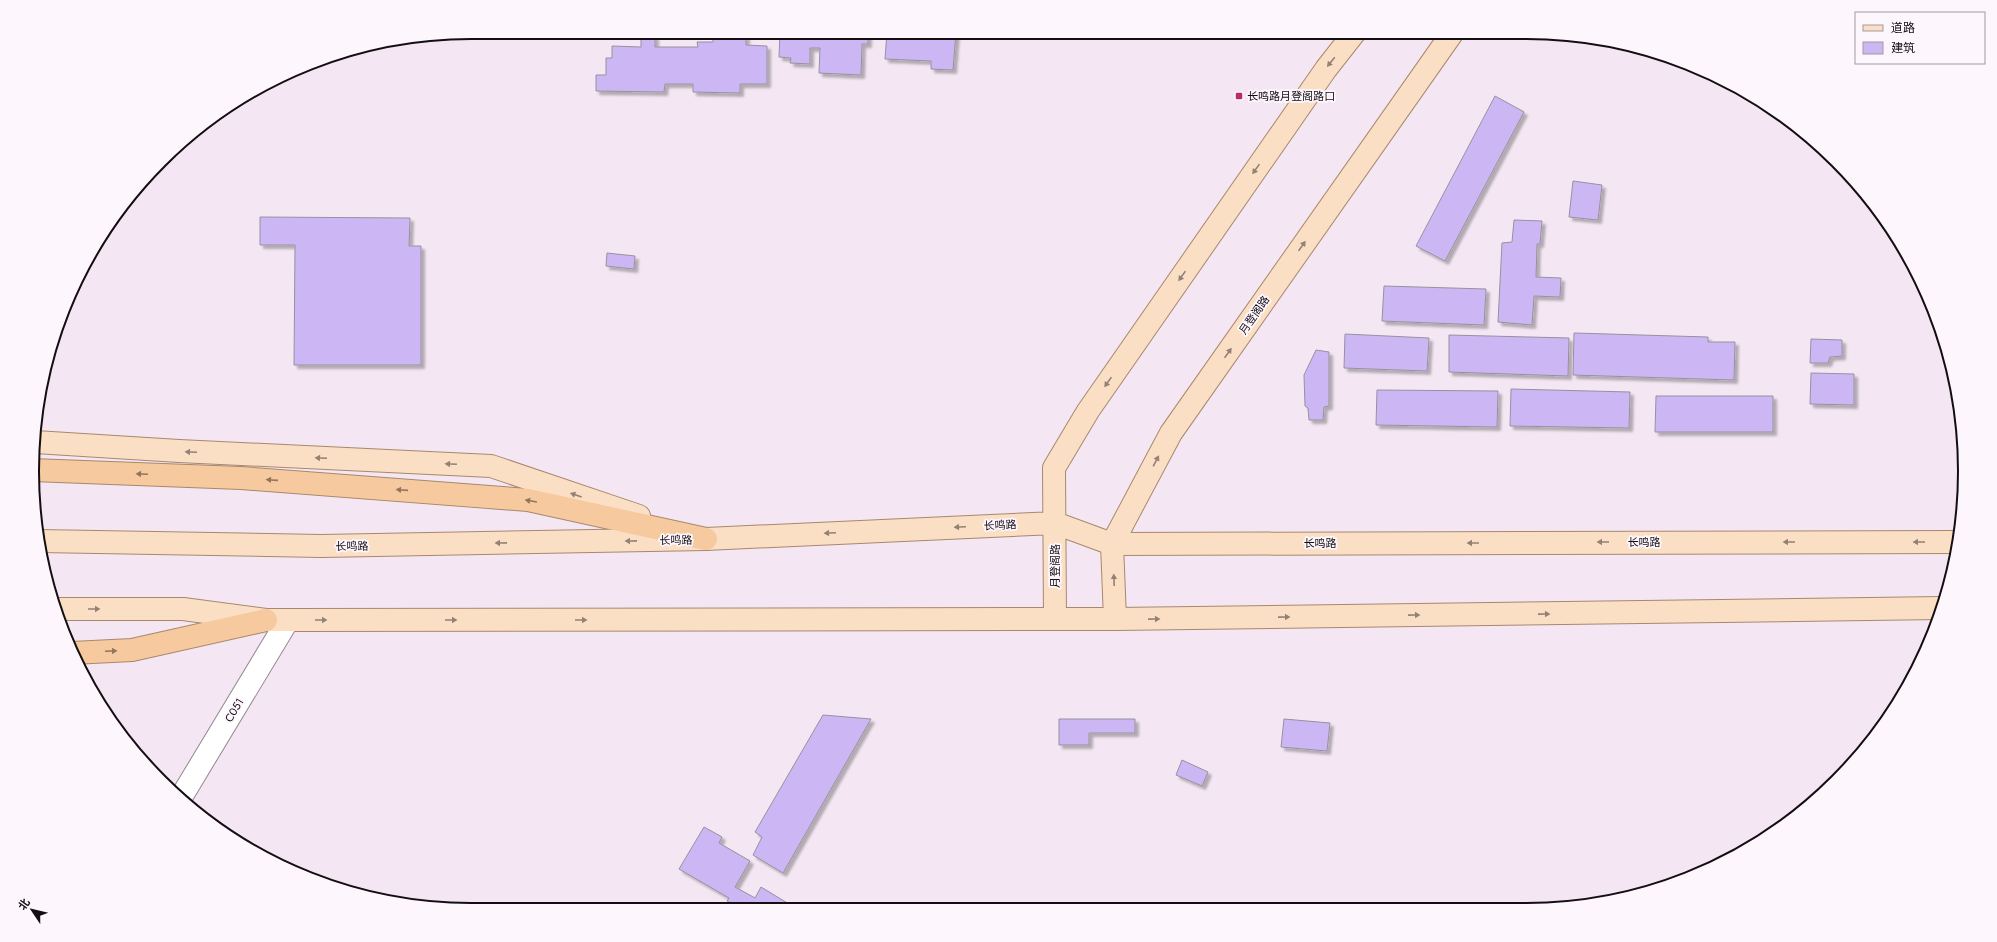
<svg xmlns="http://www.w3.org/2000/svg" width="1997" height="942" font-family="Jost,'Noto Sans SC',sans-serif">
<style>
.building{fill:#ccb7f4;stroke:#95919f;filter:url(#shadow)}
.lines{fill:none;stroke-linecap:round;stroke-linejoin:round}
.minor-casing{stroke:#938792;stroke-width:24}
.major-casing{stroke:#a7886d;stroke-width:24}
.highway-casing{stroke:#a7886d;stroke-width:24}
.minor{stroke:#fff;stroke-width:22}
.major{stroke:#fadfc5;stroke-width:22}
.highway{stroke:#f7c99e;stroke-width:22}
.oneway{fill:#928174}
.oneway2{fill:#90755f}
.poi-dot{fill:#ba2d61;stroke:#fef6fd;stroke-width:1.5}
.labels{text-anchor:middle;stroke-width:3.5;stroke-linejoin:round;paint-order:stroke}
.poi-label{font-size:11px;fill:#130e12;stroke:#fef6fd;text-anchor:start}
.street-label{font-size:11px;fill:#130e12;stroke:#fef6fd}
.rim{fill:none;stroke:#130e12;stroke-width:2}
</style>
<defs>
<filter id="shadow"><feDropShadow dx="3.5" dy="3.5" stdDeviation="1" flood-color="#0004"/></filter>
</defs>
<rect width="100%" height="100%" fill="#f4e7f3"/>
<path class="building" d="M780,32H856V35H868V44H862L861,75L819,73L820,48H810V64L790,63L791,58L779,57Z
M887,32H956L953,70L931,69V61L885,59Z
M713,35L746,36V45L767,46V84H740V93L693,92V84H665L664,92L596,91V75H606V58H612V46L641,47V36H655V47H698L697,42H713Z
M1495,96L1524,112L1445,261L1416,246Z
M1573,181L1602,185L1598,220L1569,217Z
M260,217L410,218L409,246H421V365H294L295,245H260Z
M1514,220L1542,221L1540,244H1537L1536,277L1561,278L1560,297L1534,296L1532,325L1498,322L1502,243L1512,242Z
M607,253L635,256L634,269L606,266Z
M1384,286L1486,289L1484,325L1382,321Z
M1574,333L1708,337V342H1735L1734,380L1573,375Z
M1345,334L1429,338L1427,371L1344,368Z
M1449,335L1569,338L1568,376L1449,372Z
M1811,339L1842,340V356L1830,357L1828,363H1810Z
M1316,350L1329,352V406L1324,407L1323,420H1309L1308,408L1305,406L1304,375Z
M1811,373L1854,374V405L1810,404Z
M1511,389L1630,392L1629,428L1510,426Z
M1377,390L1498,391L1497,427L1376,425Z
M1656,396H1773V432H1655Z
M823,715L871,719L783,873L753,855L762,837L755,832Z
M1059,719H1135V733H1089V745H1059Z
M1284,719L1330,723L1327,751L1281,747Z
M1182,760L1208,772L1202,786L1176,775Z
M704,827L722,837L719,843L750,861L735,887L755,898L761,887L797,909H742L727,901L729,898L679,869Z"/>
<g class="lines">
<g class="minor-casing">
<path id="minor" d="M180,799L288,620"/>
</g>
<g class="major-casing">
<path id="major" d="M35,442L179,451L491,466L639,516
M39,541L321,546L706,539L1055,523L1112,544L1958,542
M55,609H183L266,620H288L1115,619L1941,608
M1055,618L1054,468L1088,411L1326,69L1355,32
M1115,619L1112,544L1171,433L1453,32"/>
</g>
<g class="highway-casing">
<path id="highway" d="M32,470L241,478L528,500L706,539
M72,653L132,650L266,620"/>
</g>
<use href="#minor" class="minor"/>
<use href="#major" class="major"/>
<use href="#highway" class="highway"/>
</g>
<defs><path id="oneway-solid" d="M-6-.8H1V-3.2L6.5 0L1 3.2V.8H-6Z"/></defs>
<g class="oneway">
<use href="#oneway-solid" transform="translate(1331 62) rotate(129)"/>
<use href="#oneway-solid" transform="translate(1256 169) rotate(125)"/>
<use href="#oneway-solid" transform="translate(1302 246) rotate(-55)"/>
<use href="#oneway-solid" transform="translate(1182 276) rotate(125)"/>
<use href="#oneway-solid" transform="translate(1228 353) rotate(-55)"/>
<use href="#oneway-solid" transform="translate(1108 382) rotate(125)"/>
<use href="#oneway-solid" transform="translate(191 452) rotate(-177)"/>
<use href="#oneway-solid" transform="translate(321 458) rotate(-177)"/>
<use href="#oneway-solid" transform="translate(1156 461) rotate(-62)"/>
<use href="#oneway-solid" transform="translate(451 464) rotate(-177)"/>
<use href="#oneway-solid" transform="translate(576 495) rotate(-161)"/>
<use href="#oneway-solid" transform="translate(960 527) rotate(177)"/>
<use href="#oneway-solid" transform="translate(830 533) rotate(177)"/>
<use href="#oneway-solid" transform="translate(631 541) rotate(179)"/>
<use href="#oneway-solid" transform="translate(1603 542) rotate(180)"/>
<use href="#oneway-solid" transform="translate(1789 542) rotate(-180)"/>
<use href="#oneway-solid" transform="translate(1919 542) rotate(-180)"/>
<use href="#oneway-solid" transform="translate(501 543) rotate(179)"/>
<use href="#oneway-solid" transform="translate(1473 543) rotate(180)"/>
<use href="#oneway-solid" transform="translate(1114 580) rotate(-92)"/>
<use href="#oneway-solid" transform="translate(94 609)"/>
<use href="#oneway-solid" transform="translate(1544 614) rotate(-1)"/>
<use href="#oneway-solid" transform="translate(1414 615) rotate(-1)"/>
<use href="#oneway-solid" transform="translate(1284 617) rotate(-1)"/>
<use href="#oneway-solid" transform="translate(1154 619) rotate(-1)"/>
<use href="#oneway-solid" transform="translate(321 620)"/>
<use href="#oneway-solid" transform="translate(451 620)"/>
<use href="#oneway-solid" transform="translate(581 620)"/>
</g>
<g class="oneway2">
<use href="#oneway-solid" transform="translate(142 474) rotate(-178)"/>
<use href="#oneway-solid" transform="translate(272 480) rotate(-176)"/>
<use href="#oneway-solid" transform="translate(402 490) rotate(-176)"/>
<use href="#oneway-solid" transform="translate(531 501) rotate(-170)"/>
<use href="#oneway-solid" transform="translate(111 651) rotate(-2)"/>
</g>
<rect class="poi-dot" x="1235" y="92" width="8" height="8" rx="2"/>
<g class="labels">
<g class="poi-label">
<text x="1247" y="100">长鸣路月登阁路口</text>
</g>
<g class="street-label">
<text transform="translate(1254 315) rotate(-55)" y="4">月登阁路</text>
<text transform="translate(1000 525) rotate(-3)" y="4">长鸣路</text>
<text transform="translate(676 540) rotate(-1)" y="4">长鸣路</text>
<text x="1644" y="546">长鸣路</text>
<text x="1320" y="547">长鸣路</text>
<text transform="translate(352 546) rotate(-1)" y="4">长鸣路</text>
<text transform="translate(1055 566) rotate(-90)" y="4">月登阁路</text>
<text transform="translate(234 710) rotate(-59)" y="4">C051</text>
</g>
</g>
<path d="M0 0H1997V942H0ZM471 39H1526A432 432 0 0 1 1958 471V471A432 432 0 0 1 1526 903H471A432 432 0 0 1 39 471V471A432 432 0 0 1 471 39Z" fill="#fef6fd" fill-rule="evenodd"/>
<path class="rim" d="M471 39H1526A432 432 0 0 1 1958 471V471A432 432 0 0 1 1526 903H471A432 432 0 0 1 39 471V471A432 432 0 0 1 471 39Z"/>
<rect x="1855" y="12" width="130" height="52" fill="#fef6fd" stroke="#a0999f"/>
<rect x="1863" y="25" width="20" height="6" fill="#fadfc5" stroke="#a0999f"/>
<text x="1891" y="32" font-size="12" fill="#130e12">道路</text>
<rect x="1863" y="42" width="20" height="12" fill="#ccb7f4" stroke="#a0999f"/>
<text x="1891" y="52" font-size="12" fill="#130e12">建筑</text>
<g transform="translate(32 910) rotate(305)" stroke="#fef6fd" stroke-width="3" paint-order="stroke">
<path d="M0-3L7 15L0 10L-7 15Z" fill="#130e12"/>
<text y="-6" font-size="11" font-weight="bold" text-anchor="middle" fill="#130e12">北</text>
</g>
</svg>
